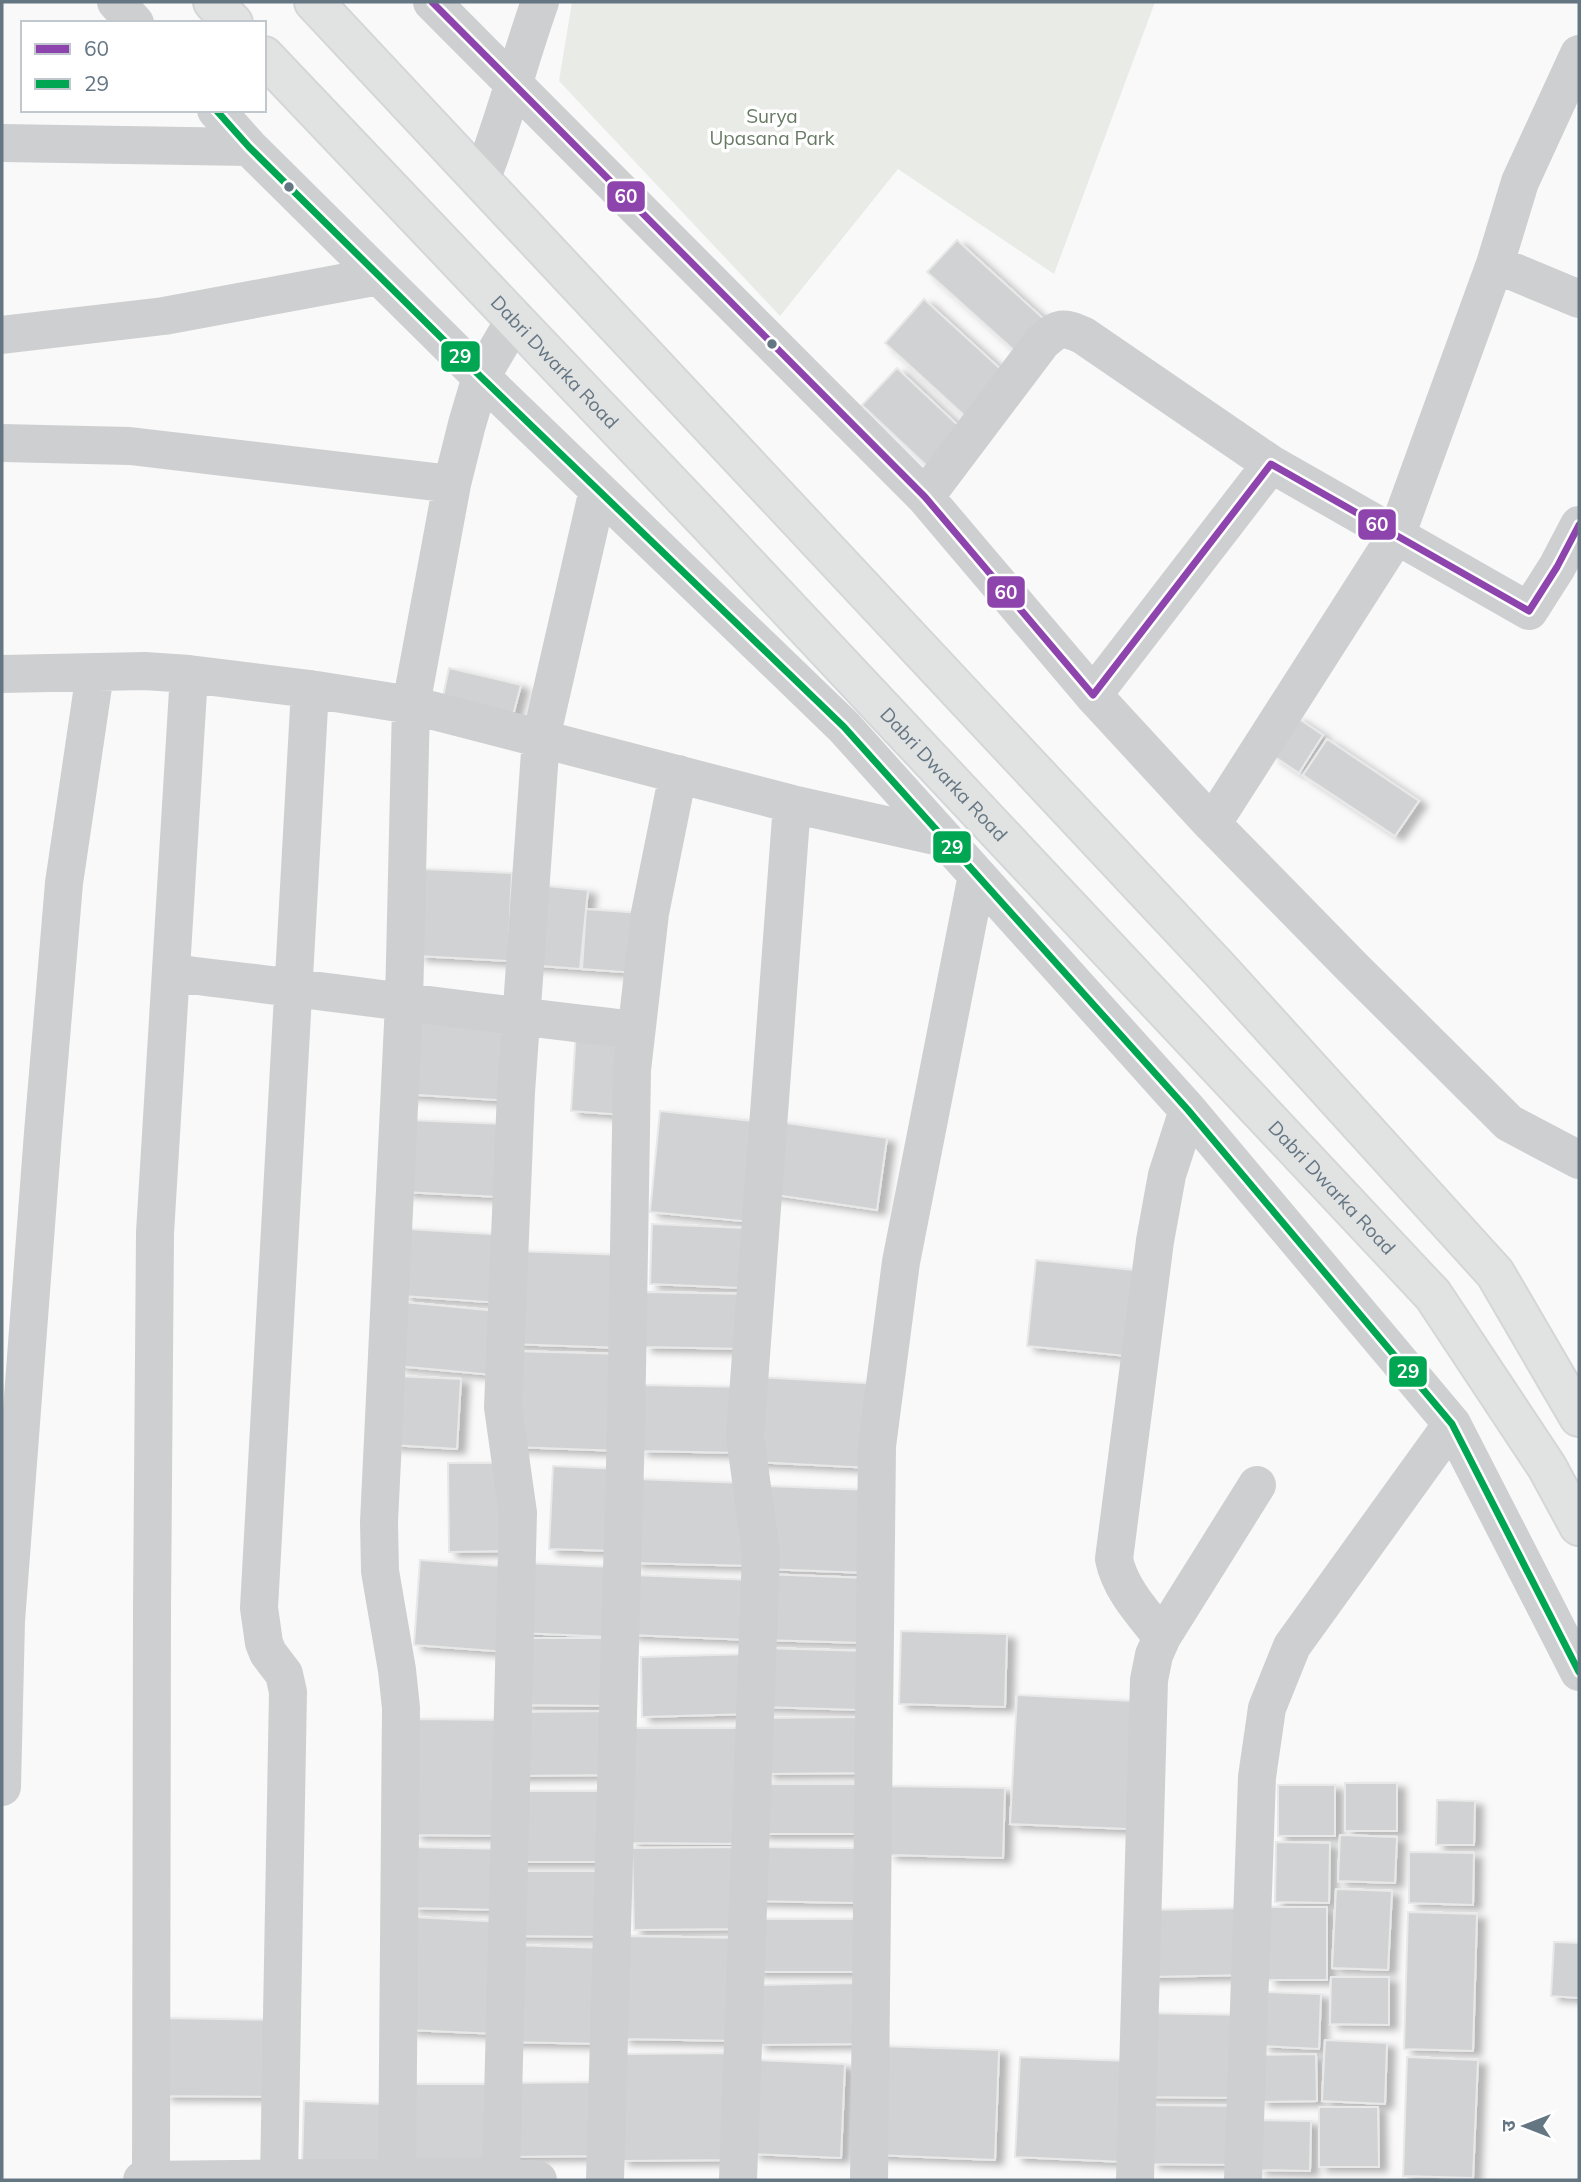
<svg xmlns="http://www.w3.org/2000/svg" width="1581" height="2182" font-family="Mulish,'Noto Sans Devanagari',sans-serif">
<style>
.green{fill:#e8ebe6}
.building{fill:#d0d2d3;stroke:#e8e8e8;stroke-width:2;filter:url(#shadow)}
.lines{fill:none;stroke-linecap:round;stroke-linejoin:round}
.major-casing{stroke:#d5d6d7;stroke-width:42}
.minor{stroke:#cecfd0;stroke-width:38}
.major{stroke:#e1e2e2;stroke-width:38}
.bus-1-casing{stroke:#fff;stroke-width:12}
.bus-2-casing{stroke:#fff;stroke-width:12}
.bus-1{stroke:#8e44ad;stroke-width:7}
.bus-2{stroke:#00a651;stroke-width:7}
.bus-dot{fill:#657683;stroke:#fff;stroke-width:2.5}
.labels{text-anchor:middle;stroke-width:7;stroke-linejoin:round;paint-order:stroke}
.park-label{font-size:19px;fill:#687a64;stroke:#fff}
.street-label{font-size:19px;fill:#657683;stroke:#fff}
.line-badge{stroke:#fff;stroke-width:2.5}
.badge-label{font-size:19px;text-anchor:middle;font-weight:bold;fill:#fff}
</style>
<defs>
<filter id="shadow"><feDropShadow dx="8" dy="4.5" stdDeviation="3.5" flood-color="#0004"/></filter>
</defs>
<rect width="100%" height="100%" fill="#f9f9f9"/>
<path class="green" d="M572,2H1155L1054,274L898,169L780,316L559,81Z"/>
<path class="building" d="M957,240L1046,321L1017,353L927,272Z
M924,299L1005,373L966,417L885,343Z
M897,368L963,430L928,467L862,405Z
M449,668L521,685L511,723L441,706Z
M1296,717L1323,735L1299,773L1272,755Z
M1327,739L1419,801L1395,836L1303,775Z
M423,869L512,873L508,961L418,956Z
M535,885L588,890L580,969L528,965Z
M586,909L641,913L636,973L582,969Z
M407,1019L516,1026L512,1101L403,1094Z
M576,1031L628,1034L624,1115L571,1111Z
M660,1111L762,1122L752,1222L650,1212Z
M408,1120L503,1124L499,1197L404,1192Z
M780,1122L887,1138L877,1210L769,1194Z
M652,1224L745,1228L742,1288L650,1284Z
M407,1229L506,1235L501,1303L403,1296Z
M513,1251L626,1255L623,1348L509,1344Z
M1036,1260L1134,1270L1126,1356L1027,1346Z
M645,1292L750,1294L748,1349L644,1347Z
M403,1302L498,1311L493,1375L397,1366Z
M510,1351L624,1354L621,1451L513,1447Z
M395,1376L461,1379L457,1449L391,1445Z
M758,1377L880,1384L872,1468L754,1462Z
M642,1385L744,1387L743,1453L640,1451Z
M448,1463H509L510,1551L449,1552Z
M553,1466L620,1469L617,1551L549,1549Z
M636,1479L746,1483L754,1566L633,1563Z
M767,1486L871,1490L868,1573L764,1569Z
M420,1560L513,1567L507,1652L414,1645Z
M524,1563L613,1567L610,1637L521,1633Z
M763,1574L867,1578L865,1643L761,1640Z
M633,1575L753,1580L750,1640L630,1635Z
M901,1631L1007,1634L1005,1707L899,1704Z
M523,1638H612V1706L523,1705Z
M763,1648L865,1651L863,1710L761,1707Z
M752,1654L753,1714L642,1717L641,1657Z
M1017,1695L1134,1701L1128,1829L1010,1824Z
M613,1711L614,1775L517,1776L516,1712Z
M862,1717L863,1773L766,1774L765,1718Z
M415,1719L509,1720L507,1836L414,1835Z
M630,1728H750L749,1844L630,1843Z
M1345,1783H1397V1831H1345Z
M760,1784H865V1834H760Z
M1278,1785H1335V1836H1278Z
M889,1786L1005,1788L1003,1858L888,1855Z
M512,1791H609V1862H512Z
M1437,1800L1475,1801L1474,1845H1436Z
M1340,1835L1397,1837L1395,1883L1338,1881Z
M1276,1842L1330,1843L1329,1903L1275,1902Z
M412,1847L505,1849L504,1910L411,1908Z
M742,1847V1929L634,1930L632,1848Z
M752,1847L855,1848V1903L752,1901Z
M1409,1852L1474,1853L1473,1905L1409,1903Z
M511,1871H612V1937L510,1936Z
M1336,1889L1392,1891L1388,1970L1332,1968Z
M1268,1907H1327V1980H1268Z
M1247,1908L1248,1975L1148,1977L1147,1910Z
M1408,1912L1477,1914L1473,2051L1404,2049Z
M413,1917L504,1922L499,2034L408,2030Z
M754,1919H858V1972H754Z
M624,1936L742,1938L741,2041L622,2039Z
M1554,1942L1579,1943V1998L1551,1996Z
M507,1945L608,1948L606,2044L504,2042Z
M1331,1977H1389V2025L1330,2024Z
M854,1983L855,2044L758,2045V1985Z
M1265,1992L1321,1994L1319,2049L1262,2046Z
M1146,2013L1244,2015L1243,2098L1144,2097Z
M165,2018L278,2020V2097L164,2096Z
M1325,2040L1387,2043L1385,2104L1322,2101Z
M878,2046L999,2050L995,2160L875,2155Z
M734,2053L735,2160L621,2161L620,2054Z
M1316,2054L1317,2101L1260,2102V2055Z
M1020,2057L1129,2061L1124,2162L1015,2157Z
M1407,2057L1478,2060L1473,2178L1403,2176Z
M756,2060L845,2064L841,2158L752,2154Z
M594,2082V2156L507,2157L506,2083Z
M410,2084H493L494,2161L411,2162Z
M304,2101L385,2104L382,2164L302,2161Z
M1152,2105L1239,2106L1238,2165L1151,2164Z
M1319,2107H1378L1379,2167H1319Z
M1259,2120L1311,2121L1310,2171L1258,2170Z"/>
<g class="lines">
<g class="major-casing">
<g id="major">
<path d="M213,2L233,23"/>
<path d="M314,2L1221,971L1495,1273L1579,1417"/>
<path id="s1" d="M264,56L709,524L1433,1295L1547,1467L1579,1526"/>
</g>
</g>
<path class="minor" d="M116,2L135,23
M432,2L925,497L1093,695L1271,464L1529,611L1557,567L1579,525
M1579,54L1520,182L1495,264L1579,299
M216,110L249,147L481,377L844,727L1188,1110L1452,1424L1579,1672
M2,143L249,147
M481,180C504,122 519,61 540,2
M2,335L164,316L379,276
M2,443L130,446L452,484
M925,497L1042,342C1059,327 1063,326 1084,336L1271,464
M2,674L145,671L189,674L310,689L411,705L792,804L944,838
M1093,695L1212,824L1353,968L1509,1123L1579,1160
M1212,824L1396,536L1495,264
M171,973C326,991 481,1013 636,1030
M1162,1637C1143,1613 1120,1589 1114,1559L1155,1241L1167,1175L1188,1110
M2,1787L6,1621L43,1133L64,883L95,673
M501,2176L518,1513L503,1407L516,1092L541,738L598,490
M279,2178L288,1692L284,1674L268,1653L264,1643L259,1608L310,689
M142,2180L501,2176L538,2180
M151,2180L152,1607L155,1233L189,674
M397,2180L401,1708L397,1670L380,1571L379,1522L404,1003L411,705L452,484L467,424L481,377L515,319
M605,2180L626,1429L632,1070L650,913L678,774
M738,2180L761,1553L745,1436L792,804
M869,2180L877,1446L901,1262L977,875
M1135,2180L1149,1680L1154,1655L1162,1637L1257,1485
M1243,2180L1257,1777L1267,1708L1292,1646L1452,1424"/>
<use href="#major" class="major"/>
<g class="bus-1-casing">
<path id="bus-1" d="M432,2L925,497L1093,695L1271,464L1529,611L1557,567L1579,525"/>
</g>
<g class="bus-2-casing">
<path id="bus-2" d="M216,110L249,147L481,377L844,727L1188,1110L1452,1424L1579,1672"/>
</g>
<use href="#bus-1" class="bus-1"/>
<use href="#bus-2" class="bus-2"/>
</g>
<g class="bus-dot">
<circle cx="289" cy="187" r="6"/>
<circle cx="772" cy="344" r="6"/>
</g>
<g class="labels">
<g class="park-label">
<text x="772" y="123">Surya<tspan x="772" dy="22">Upasana Park</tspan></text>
</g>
<g class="street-label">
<text dy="7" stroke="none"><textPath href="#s1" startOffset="422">Dabri Dwarka Road</textPath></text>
<text dy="7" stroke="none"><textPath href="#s1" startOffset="989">Dabri Dwarka Road</textPath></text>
<text dy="7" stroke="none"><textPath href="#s1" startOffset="1556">Dabri Dwarka Road</textPath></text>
</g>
</g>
<g class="line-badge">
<rect x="606" y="180" width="40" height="33" rx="7" fill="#8e44ad"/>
<rect x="440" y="340" width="41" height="33" rx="7" fill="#00a651"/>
<rect x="1357" y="508" width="40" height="33" rx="7" fill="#8e44ad"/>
<rect x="986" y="575" width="40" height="34" rx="7" fill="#8e44ad"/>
<rect x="932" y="830" width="40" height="34" rx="7" fill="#00a651"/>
<rect x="1388" y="1355" width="40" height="33" rx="7" fill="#00a651"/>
</g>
<g class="badge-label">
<text x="626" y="203">60</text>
<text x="460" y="363">29</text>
<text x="1377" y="531">60</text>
<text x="1006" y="599">60</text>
<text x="952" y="854">29</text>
<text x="1408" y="1378">29</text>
</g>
<rect width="1581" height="2182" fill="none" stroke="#657683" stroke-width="7"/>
<rect x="21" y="21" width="245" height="91" fill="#ffffff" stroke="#c1c8cd" stroke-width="2"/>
<rect x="35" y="44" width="35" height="10" fill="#8e44ad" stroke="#c1c8cd" stroke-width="2"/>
<text x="84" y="56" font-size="21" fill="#657683">60</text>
<rect x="35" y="79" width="35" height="10" fill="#00a651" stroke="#c1c8cd" stroke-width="2"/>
<text x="84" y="91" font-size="21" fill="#657683">29</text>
<g transform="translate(1525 2126) rotate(270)" stroke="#ffffff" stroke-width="5" paint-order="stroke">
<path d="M0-5L12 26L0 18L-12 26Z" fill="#657683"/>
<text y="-10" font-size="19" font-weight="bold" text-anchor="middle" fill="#657683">उ</text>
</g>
</svg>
